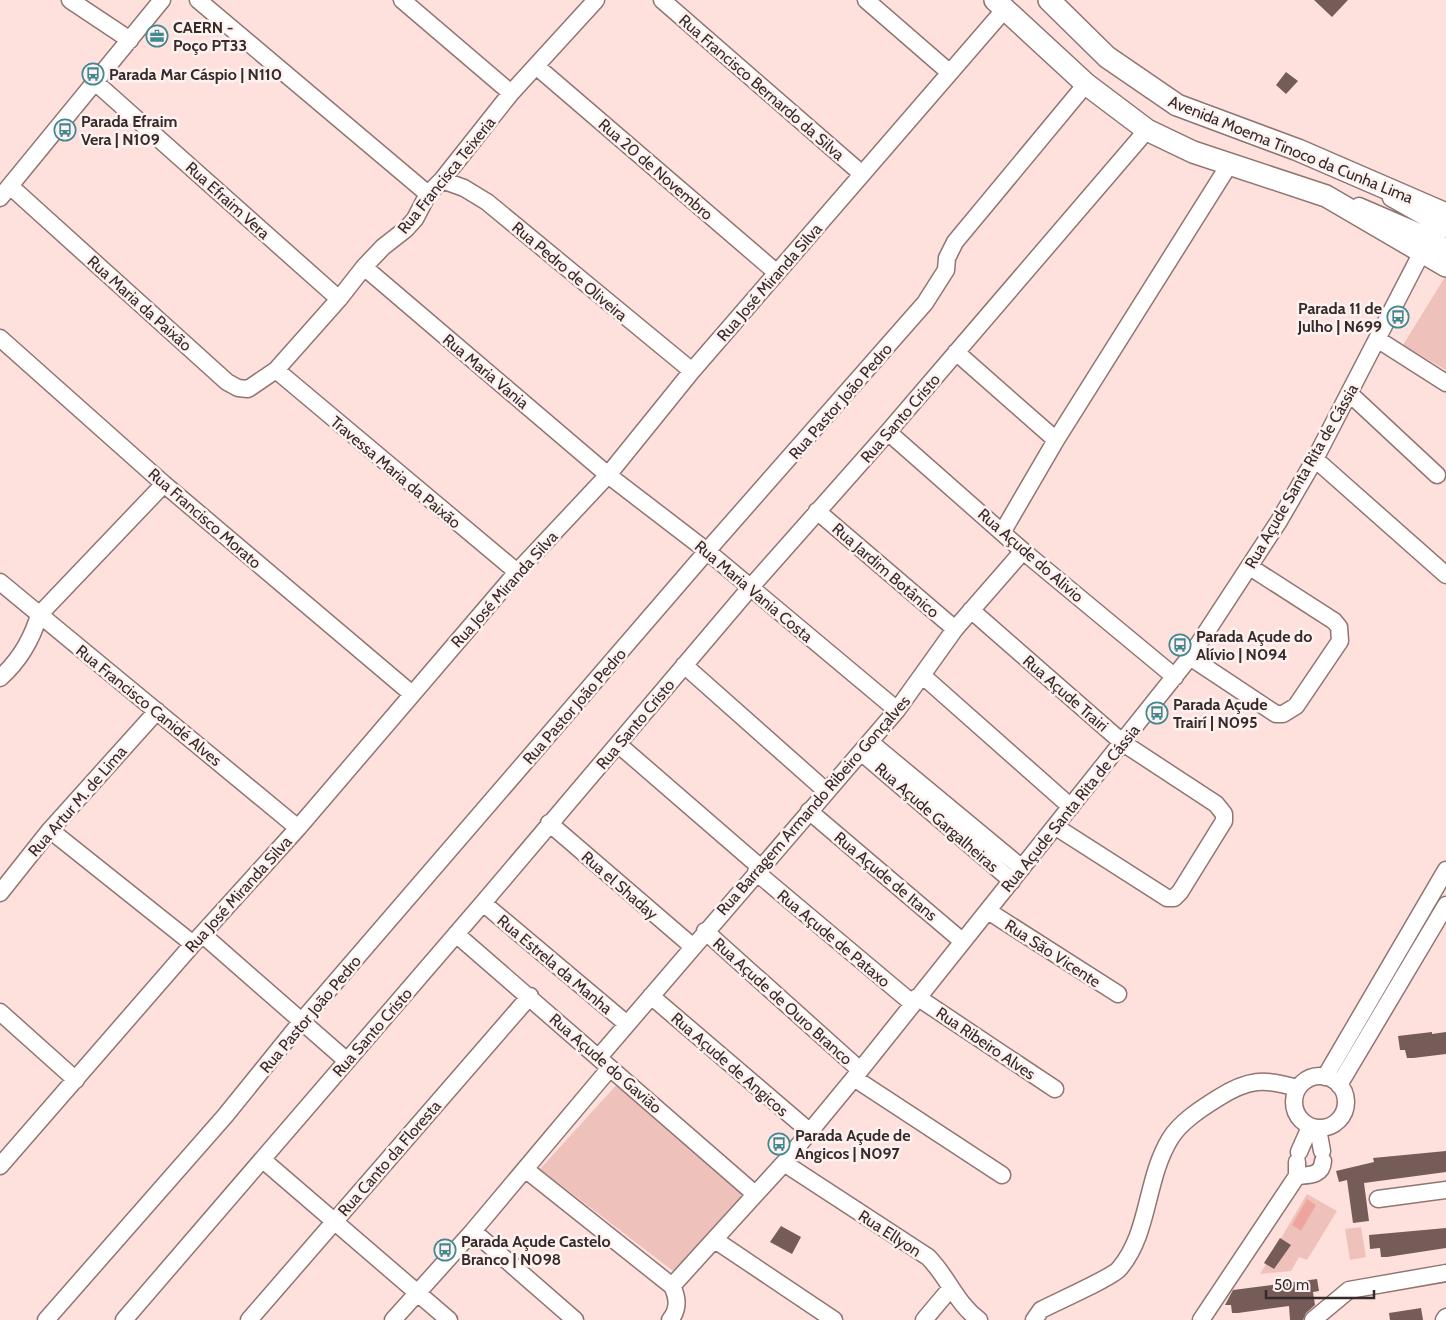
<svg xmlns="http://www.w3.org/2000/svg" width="1446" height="1320" font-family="Cabin,sans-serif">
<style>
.green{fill:#efc1bb}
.water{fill:#eea59d}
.building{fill:#755c59}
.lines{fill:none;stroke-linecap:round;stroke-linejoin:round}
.minor-casing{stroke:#907572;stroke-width:19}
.major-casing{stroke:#907572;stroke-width:24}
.minor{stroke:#fff;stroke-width:16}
.major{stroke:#fff;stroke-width:21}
.labels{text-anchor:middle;stroke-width:5;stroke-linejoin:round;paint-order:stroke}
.poi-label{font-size:16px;font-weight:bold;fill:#362b2a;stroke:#fef2f0;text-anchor:start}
.street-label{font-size:16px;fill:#362b2a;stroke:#fef2f0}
</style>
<rect width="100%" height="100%" fill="#fee0dc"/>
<path class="green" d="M1445,277L1446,278V370L1403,345Z
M621,1080L749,1191L677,1274L540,1169Z
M1307,1194L1337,1211L1307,1260L1299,1257L1291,1271L1260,1274Z
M1361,1227L1366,1257L1350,1260L1345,1229Z"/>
<path class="water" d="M1307,1199L1316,1205L1301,1231L1292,1225Z"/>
<path class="building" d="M1314,0H1348L1332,17Z
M1286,72L1298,81L1286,94L1276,85Z
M1432,1032V1034L1446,1032V1054L1413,1058H1407L1405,1050H1400L1398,1036Z
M1446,1151V1172L1364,1183L1369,1221L1353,1223L1347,1180L1339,1182L1336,1171L1374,1162L1373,1158Z
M781,1226L801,1237L792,1254L770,1242Z
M1446,1228V1248L1387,1257H1381L1380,1248L1370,1249L1369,1235Z
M1280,1238L1291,1245L1274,1269L1264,1263Z
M1317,1279L1319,1291L1313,1292L1315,1305L1306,1313L1303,1320H1290L1289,1306L1238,1313H1232L1231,1305H1225L1233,1290Z
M1421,1308L1423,1320H1390L1389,1313Z"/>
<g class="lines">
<g class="minor-casing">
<path id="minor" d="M70,0L130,40
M198,0L428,194
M402,0L511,93
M662,0L862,174
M866,0L949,72
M536,66L777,273
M95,82L339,299
M442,180L464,188L487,202L692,371
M10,186L227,382L238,388L248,389L276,370L339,299L364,267L383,247L406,229L415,219L428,194L442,180L511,93L596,0
M0,198L162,0
M1391,198L1446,229
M1359,206L1417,231L1446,247
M364,267L608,475L707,551L897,710
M0,338L164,484L412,694
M1377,339L1446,383
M956,352L1056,440
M276,370L517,572
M1349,393L1437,475
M888,432L1023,551L1175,677
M1315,459L1446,575
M817,511L955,629
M1003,531L1056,440L1229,165
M0,582L298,828
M971,610L1123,743L1216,804L1224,814V821L1180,892L1174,898H1167L1056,827
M1190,657L1276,714H1283L1296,706L1340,641L1339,627L1334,621L1250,567
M684,665L826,791
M923,676L1071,807
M0,678C19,661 32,639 39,615L164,484
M870,742L1022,868
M619,745L760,867
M861,752L1012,881
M809,811L962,941
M549,823L692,946
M50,830L193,944
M756,872L912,1003
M0,893L50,830L157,711
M483,903L627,1024
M988,911L1118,994
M705,931L860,1070
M202,934L347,1061
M456,934L755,1194
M651,996L809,1131
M917,997L1055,1089
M0,1012L76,1080
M599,1057L897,710L955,629L1023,551
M1294 1102a26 26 0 1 1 52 0a26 26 0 1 1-52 0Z
M1325,1077L1446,870
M854,1078L1002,1175
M1339,1085L1446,905
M1318,1129L1322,1151
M1299,1152L1310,1127
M263,1160L449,1320
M784,1163L928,1257C948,1277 956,1303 979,1320
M0,1166L193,944L298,828L517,572L608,475L692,371L1005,9
M525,1169L672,1286C678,1298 679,1309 670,1320
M1297,1176C1309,1175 1322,1176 1323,1161
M1378,1199L1446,1190
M473,1231L575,1320
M715,1240L834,1320
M672,1286L784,1163L854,1078L1190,657L1279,521L1315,459L1422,252
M46,1320L225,1116L301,1022L707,551L925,303L946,270L947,258L955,242L1086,84
M124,1320L483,903L750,588L888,432L1147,130
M249,1320L530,996
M393,1320L473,1231L610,1068
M924,1320L950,1289
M1034,1320L1041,1310C1056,1302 1111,1278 1119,1269C1150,1233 1145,1180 1170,1139C1180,1122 1202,1108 1218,1098C1248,1079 1264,1078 1297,1088
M1201,1320L1297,1176V1162
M1313,1320L1349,1290L1446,1273
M1444,1320L1446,1317"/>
</g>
<g class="major-casing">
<path id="major" d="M995,0L1086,84L1147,130L1193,152L1326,196L1446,266
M1049,0L1107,57L1177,105L1298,150L1446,214"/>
</g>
<use href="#minor" class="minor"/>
<use href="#major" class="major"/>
</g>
<defs>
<g id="office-ring" transform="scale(1.125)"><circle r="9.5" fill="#fef2f0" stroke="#418891" stroke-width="1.5"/><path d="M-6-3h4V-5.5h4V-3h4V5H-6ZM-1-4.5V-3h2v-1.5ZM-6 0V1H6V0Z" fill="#418891"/></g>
<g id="bus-ring" transform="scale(1.125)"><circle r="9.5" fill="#fef2f0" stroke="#418891" stroke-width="1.5"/><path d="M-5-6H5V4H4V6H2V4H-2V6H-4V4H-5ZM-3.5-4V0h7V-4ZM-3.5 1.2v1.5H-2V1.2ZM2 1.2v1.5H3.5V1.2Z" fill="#418891"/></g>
</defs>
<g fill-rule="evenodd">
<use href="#office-ring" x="157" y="36"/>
<use href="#bus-ring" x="93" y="74"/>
<use href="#bus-ring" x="65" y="130"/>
<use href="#bus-ring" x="1398" y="317"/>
<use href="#bus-ring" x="1180" y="645"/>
<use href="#bus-ring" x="1157" y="713"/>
<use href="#bus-ring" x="779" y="1144"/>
<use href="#bus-ring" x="445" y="1250"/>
</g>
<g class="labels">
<g class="poi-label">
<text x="173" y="33">CAERN -<tspan x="173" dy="18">Poço PT33</tspan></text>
<text x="109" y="80">Parada Mar Cáspio | N110</text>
<text x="81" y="127">Parada Efraim<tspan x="81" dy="18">Vera | N109</tspan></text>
<text x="1382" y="314" text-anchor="end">Parada 11 de<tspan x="1382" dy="18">Julho | N699</tspan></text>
<text x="1196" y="642">Parada Açude do<tspan x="1196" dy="18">Alívio | N094</tspan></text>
<text x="1173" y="710">Parada Açude<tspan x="1173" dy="18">Trairí | N095</tspan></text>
<text x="795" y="1141">Parada Açude de<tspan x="795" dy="18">Angicos | N097</tspan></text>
<text x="461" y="1247">Parada Açude Castelo<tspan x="461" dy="18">Branco | N098</tspan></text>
</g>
<g class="street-label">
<text transform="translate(762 87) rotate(41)" y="6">Rua Francisco Bernardo da Silva</text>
<text transform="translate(1291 149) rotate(22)" y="6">Avenida Moema Tinoco da Cunha Lima</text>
<text transform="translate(656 169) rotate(41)" y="6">Rua 20 de Novembro</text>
<text transform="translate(446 175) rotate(-51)" y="6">Rua Francisca Teixeria</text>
<text transform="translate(228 200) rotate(42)" y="6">Rua Efraim Vera</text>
<text transform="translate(570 271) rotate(40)" y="6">Rua Pedro de Oliveira</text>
<text transform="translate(769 282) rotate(-49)" y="6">Rua José Miranda Silva</text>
<text transform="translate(140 303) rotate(42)" y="6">Rua Maria da Paixão</text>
<text transform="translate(486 371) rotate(40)" y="6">Rua Maria Vania</text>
<text transform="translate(840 401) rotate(-49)" y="6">Rua Pastor João Pedro</text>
<text transform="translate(900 418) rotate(-49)" y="6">Rua Santo Cristo</text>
<text transform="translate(396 472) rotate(40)" y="6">Travessa Maria da Paixão</text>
<text transform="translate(1301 476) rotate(-60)" y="6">Rua Açude Santa Rita de Cássia</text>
<text transform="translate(205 518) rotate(41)" y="6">Rua Francisco Morato</text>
<text transform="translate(1031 555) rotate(41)" y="6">Rua Açude do Alivio</text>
<text transform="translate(886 570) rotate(41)" y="6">Rua Jardim Botânico</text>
<text transform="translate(504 589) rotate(-48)" y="6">Rua José Miranda Silva</text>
<text transform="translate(754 591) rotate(40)" y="6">Rua Maria Vania Costa</text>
<text transform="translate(1066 693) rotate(41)" y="6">Rua Açude Trairi</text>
<text transform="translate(149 705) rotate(39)" y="6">Rua Francisco Canidé Alves</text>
<text transform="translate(574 706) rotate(-49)" y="6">Rua Pastor João Pedro</text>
<text transform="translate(635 724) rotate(-50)" y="6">Rua Santo Cristo</text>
<text transform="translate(77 801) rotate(-49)" y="6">Rua Artur M. de Lima</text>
<text transform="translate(813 805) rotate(-49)" y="6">Rua Barragem Armando Ribeiro Gonçalves</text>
<text transform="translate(1070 808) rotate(-51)" y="6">Rua Açude Santa Rita de Cássia</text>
<text transform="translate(937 817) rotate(41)" y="6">Rua Açude Gargalheiras</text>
<text transform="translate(886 876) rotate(40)" y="6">Rua Açude de Itans</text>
<text transform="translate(620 885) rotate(41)" y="6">Rua el Shaday</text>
<text transform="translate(238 894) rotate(-48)" y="6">Rua José Miranda Silva</text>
<text transform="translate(834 938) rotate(40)" y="6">Rua Açude de Pataxo</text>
<text transform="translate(1053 953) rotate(33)" y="6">Rua São Vicente</text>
<text transform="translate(555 964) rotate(40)" y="6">Rua Estrela da Manha</text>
<text transform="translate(783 1001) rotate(42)" y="6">Rua Açude de Ouro Branco</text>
<text transform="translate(310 1014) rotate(-50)" y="6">Rua Pastor João Pedro</text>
<text transform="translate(372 1032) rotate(-49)" y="6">Rua Santo Cristo</text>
<text transform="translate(986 1043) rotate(34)" y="6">Rua Ribeiro Alves</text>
<text transform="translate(606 1063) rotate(41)" y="6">Rua Açude do Gavião</text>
<text transform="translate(730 1064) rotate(41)" y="6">Rua Açude de Angicos</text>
<text transform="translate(389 1158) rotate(-49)" y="6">Rua Canto da Floresta</text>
<text transform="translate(890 1233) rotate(33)" y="6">Rua Ellyon</text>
</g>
</g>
<path d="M1266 1290v8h108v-8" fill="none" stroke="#362b2a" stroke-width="2.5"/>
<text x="1274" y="1290" font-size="15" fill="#362b2a" stroke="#fef2f0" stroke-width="4" paint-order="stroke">50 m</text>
</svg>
